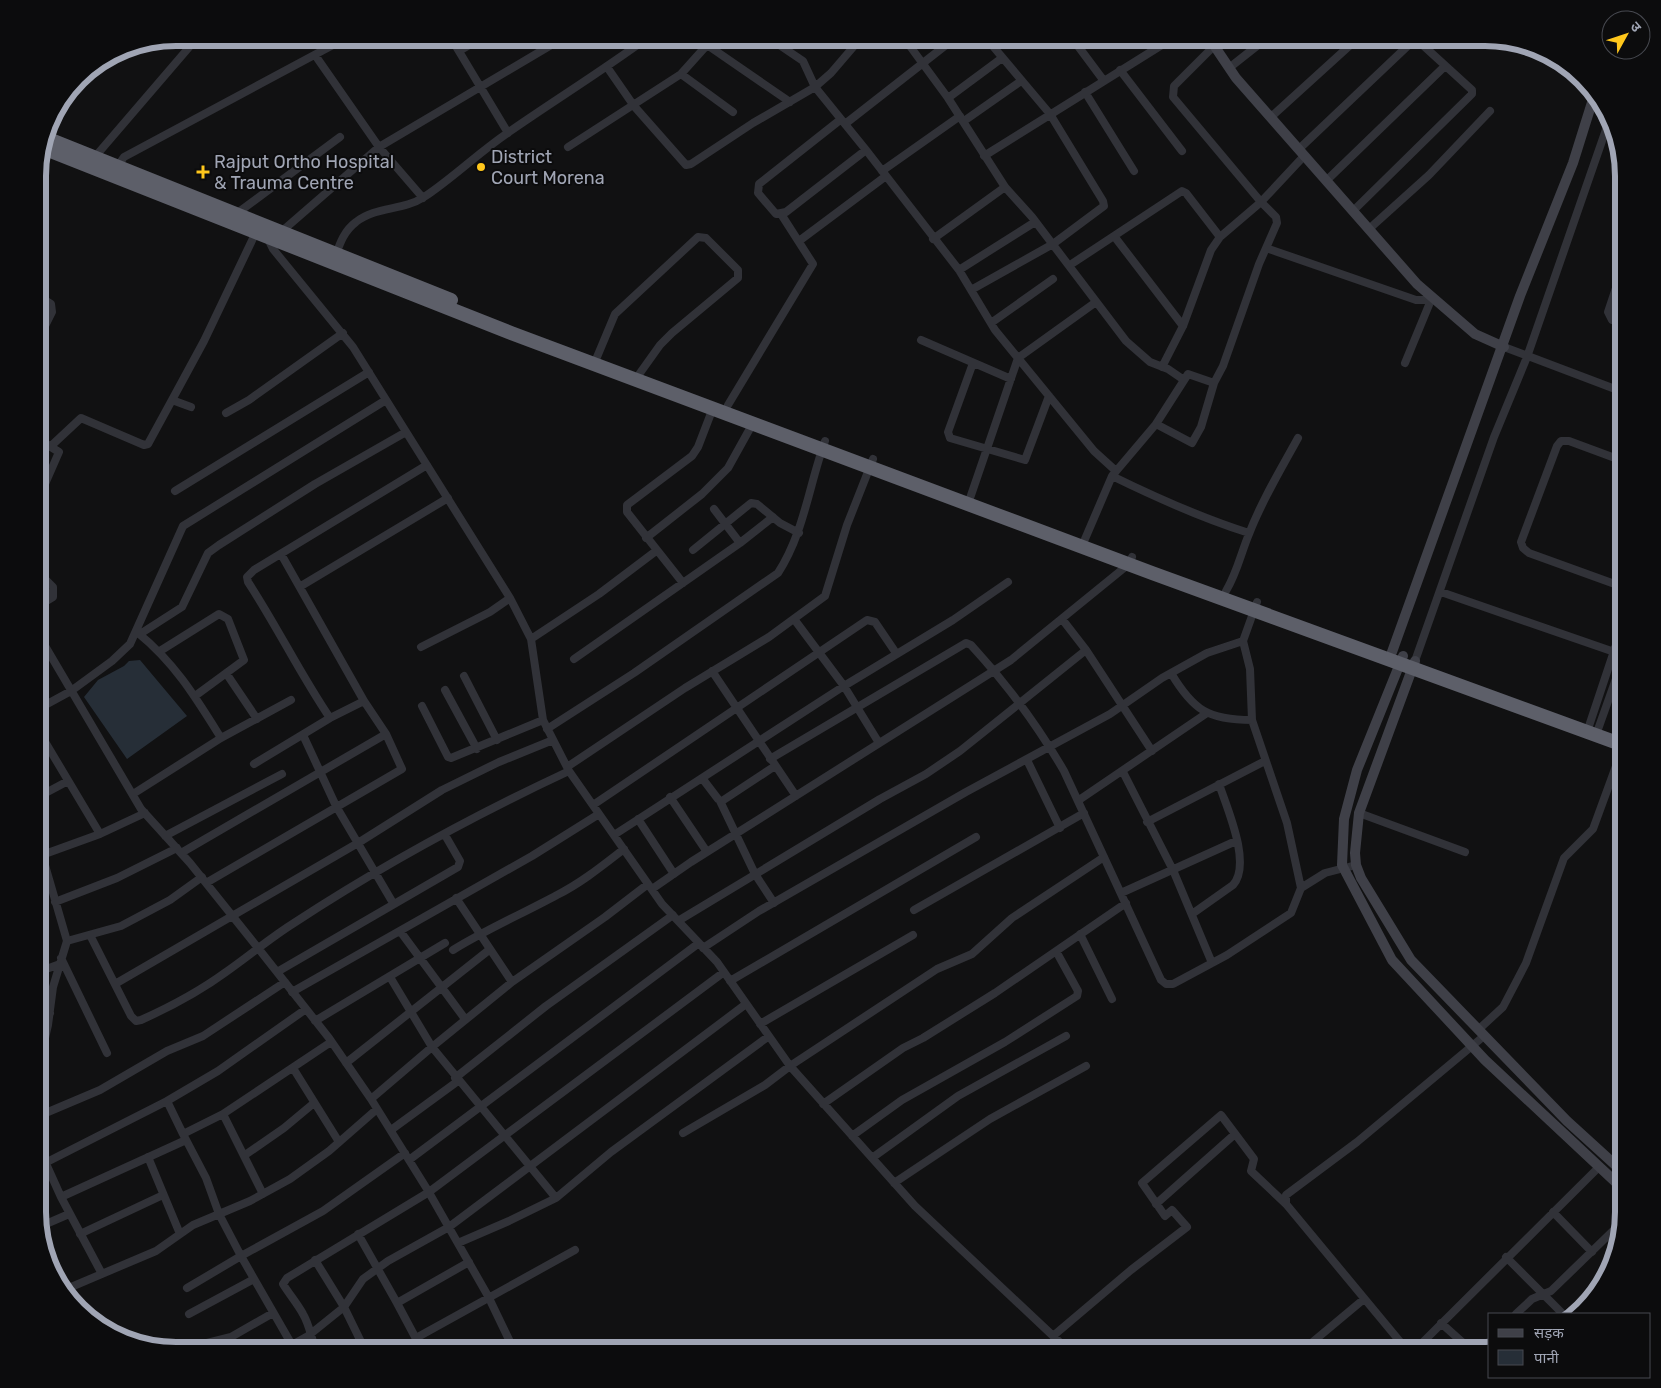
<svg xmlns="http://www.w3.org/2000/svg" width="1661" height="1388" font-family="Rubik,'Noto Sans Devanagari',sans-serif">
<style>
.water{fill:#262e37}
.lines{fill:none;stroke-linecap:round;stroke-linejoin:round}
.street{stroke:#313238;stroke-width:8}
.secondary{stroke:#3f4048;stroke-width:10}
.highway{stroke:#5d5f69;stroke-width:14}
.poi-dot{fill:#ffc71c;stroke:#0c0c0d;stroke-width:2}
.labels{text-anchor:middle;stroke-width:4;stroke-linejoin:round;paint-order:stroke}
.poi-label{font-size:18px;fill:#a0a5b4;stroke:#0c0c0d;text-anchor:start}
.rim{fill:none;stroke:#a0a5b4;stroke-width:6}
</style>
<rect width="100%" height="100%" fill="#111112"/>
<path class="water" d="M140,660L187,716L127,759L84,697L98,680L124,666L129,661Z"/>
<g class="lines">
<path class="street" d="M451,38L508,133
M697,38L790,102
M769,38L803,61L815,87L866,150L959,270L995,330L1094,451L1116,471
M904,38L948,98L1005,187L1032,217L1126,341L1150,362L1168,369L1184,380
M1072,38L1104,81
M992,45L1000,38
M459,51L481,38
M315,55L379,147L423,198
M607,67L634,106L686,165L691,164L753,123L815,87L831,73L861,38
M1229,68L1267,38
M1120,70L1182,151
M681,74L733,112
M1085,92L1134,171
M948,98L1002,58
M1271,117L1358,38
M840,120L759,184L758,193L776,214L786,212L866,150
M964,121L1021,81
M845,124L955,38
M568,147L681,74L707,45
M1299,149L1416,38
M984,156L1173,38
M94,158L197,38
M117,167L124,157L346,38
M882,171L960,116
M1326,181L1445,66
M1353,211L1472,94V90L1415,38
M236,214L340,137
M1369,229L1429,175L1490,111
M281,232L379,147L563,38
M1114,236L1183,326
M267,237L273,249L353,347L510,598L531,639L543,720L569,771L662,904L717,962L790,1066L915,1206L1068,1350
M933,239L1005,187
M799,241L886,176
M1266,248L1416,300H1435
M335,257C340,243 344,231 356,222C376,206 403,211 424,197C453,178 479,152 509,132C555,100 602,71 647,38
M1070,265L1182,191L1186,193L1220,237
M959,270L1035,222
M971,290L1053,244L1104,206L1103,201L1050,114L986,38
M991,323L1053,279
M1623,324L1612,320L1608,312L1623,267
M38,340L52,312L51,304L38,296
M921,340L1011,379
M1504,347L1623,392
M597,357L615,314L698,237L706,238L738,270V278L672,333L660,345L640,373
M973,363L948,432L950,438L1025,460L1049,396
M1405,363L1431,300
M1162,367L1183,326L1211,250L1220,237L1261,202L1173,97L1174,86L1215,45
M1188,374L1214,383L1201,427L1192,443L1156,424Z
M1214,383L1223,366L1259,264L1277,223L1276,217L1261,202L1304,156
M172,400L204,341L257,230
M728,405L813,264L781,214
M226,413L249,400L343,333
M51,446L81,418L144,445L148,444L172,400L191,407
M1112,476C1157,498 1201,518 1249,533
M175,491L369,372
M38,500L59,452L38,439
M968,504L1018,358L1096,302
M714,509L740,543L773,517
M646,538L702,494L728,468L753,423
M1082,546L1112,476L1156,424
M693,550L751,503L757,504L780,523L799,533
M683,583L627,512V505L692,456L698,447L713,408
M301,586L448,498
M1623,587L1529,553L1523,548L1521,542L1557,446L1561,441H1569L1623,461
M1226,591C1237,573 1241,553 1249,534C1262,500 1281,469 1298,438
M1441,592L1623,655
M38,606L53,597V587L41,575L38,567
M794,619L844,686L879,743
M1062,619L1086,650L1152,751
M138,633C175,663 196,698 221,738
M38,634L141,809L190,863L258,948L329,1038L371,1099L427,1189L488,1296L514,1350
M140,634L182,607L208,553L219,545L315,484L406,432
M531,639L599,594L656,551
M421,647L490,612L510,598
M160,651L219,614L228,619L244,660L195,696
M574,659L740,543
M1415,661L1494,437L1527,357L1610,118
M712,671L796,796
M226,673L257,719
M1171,673C1193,710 1208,720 1252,720L1250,669L1243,641
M464,676L497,740
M445,690L477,749
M422,706L448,757L451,758L543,720
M38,709L71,691L112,661L130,644L183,526L386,400
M330,718C300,674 277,626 248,582L247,577L254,570L427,465
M1252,720L1287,823L1301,888L1325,873L1356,865
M547,729L634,673L778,573C804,533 809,485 825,441
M38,730L100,834L145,813
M1587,732L1623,624
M303,735L336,806L393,903
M1596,735L1623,659
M770,759L966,643L971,645C1006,683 1038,726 1064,771L1161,980L1166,984H1173L1227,955L1291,913L1301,888
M1027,760L1060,828
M254,764L330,718L364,701
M567,767L685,688L769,637L825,596L847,525L873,459
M1123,772L1173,870L1212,963
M702,778L718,799L722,801L775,766
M133,794L221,738L291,700
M38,797L68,781
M670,797L707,852
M1079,800L1207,713
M720,801L755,874L774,903
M593,805L867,620L875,622L896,653
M1359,813L1465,852
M638,819L674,874
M1147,822L1265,761
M614,835L844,686L953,620L1008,582
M165,836L282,774
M181,853L386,734
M42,855L100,834
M206,883L402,769L386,734L364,701L281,554
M652,889L691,862L1011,660L1129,564L1132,557
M1616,890L1623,893
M1121,893L1236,841
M456,898L512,982
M55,902L117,878L177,848
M914,910L1084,813
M1192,914L1233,885C1252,864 1227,808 1219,784
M678,921L880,799L926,774L960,751L1086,650
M400,931L465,1019
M1080,934L1112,999
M90,935L131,1016L136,1021L141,1020C170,1007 200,991 226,972C249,956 270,938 294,923C381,866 475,815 569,771
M67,941L121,926L170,900L202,877
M703,948L759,911L966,792L1110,714L1162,678L1207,653L1243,641L1257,602
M453,950C487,929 522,914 557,895C581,883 602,866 624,849
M61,958L107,1053
M38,972L60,964
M277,972L458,867L460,861L445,835
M390,977L432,1047L512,982L605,917L648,884
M730,981L976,837
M115,984L358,843L442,790L499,762L553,740
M292,992L532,856L599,814
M38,1018L50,1013
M315,1021L445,943
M760,1024L913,935
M1478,1030L1503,1007L1526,963L1564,858L1593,829L1623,747
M346,1063L489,950
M38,1068L48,1025L53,987L67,941L38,841
M293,1068L339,1142
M455,1078L546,1006L673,915
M371,1099L432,1047L556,1198
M823,1104L903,1048L923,1038L995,993L1126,903
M48,1112L100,1090L167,1051L203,1036L285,982
M391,1130L458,1081
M683,1133L765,1085L790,1066L937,969L972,954L1012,918L1104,857
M183,1134L167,1101L218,1071L306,1009
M852,1136L902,1100L1005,1042L1077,996L1078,991L1056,951
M38,1146L61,1197
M405,1153L323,1211L241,1256L292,1345L308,1336L344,1307L363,1279L388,1261L449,1227L746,1004
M245,1155L284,1128L314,1103
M148,1157L180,1234
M872,1158L958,1096L1066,1036
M409,1160L699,943
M45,1163L167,1101
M894,1183L990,1119L1086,1066
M263,1194L223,1114L331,1042
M1156,1204L1235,1134
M1553,1212L1592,1252
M39,1227L69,1214
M80,1234L163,1195
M358,1234L397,1303
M458,1243L509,1221L556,1198L611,1152L769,1036
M1506,1257L1563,1314
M315,1260L344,1307L365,1350
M102,1274L61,1197L186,1140
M187,1288L241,1256L219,1214L206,1178L183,1134L223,1114
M64,1290L156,1251L193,1225L250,1201L290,1179L329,1151L377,1109
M189,1314L254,1279
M1516,1314L1532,1299L1551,1291L1621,1223
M1441,1323L1471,1350
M1053,1336L1131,1270L1187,1227L1172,1210L1165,1216L1142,1183L1221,1115L1254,1159L1251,1171L1286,1204
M416,1338L575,1250
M199,1345L231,1337L273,1313
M283,1350L292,1345
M316,1350C311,1338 310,1326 303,1314C297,1303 289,1294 283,1284L287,1278L429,1192L724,972
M422,1350L397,1303L469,1262
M1303,1350L1364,1299
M1407,1350L1286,1204V1195L1357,1142L1484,1036
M1408,1350L1421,1344L1599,1167
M1482,1350L1490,1342"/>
<path class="secondary" d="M1209,38L1236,78L1417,284L1475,334L1504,347
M1392,652L1520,296L1573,163L1594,96
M1403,656L1357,770L1344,819L1342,865L1392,960L1485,1060L1623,1189
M1415,661L1359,813L1355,853L1356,865L1361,878L1411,960L1567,1121L1623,1172"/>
<path class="highway" d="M46,138L451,300
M43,148L511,333L1152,573L1623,745"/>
</g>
<g class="poi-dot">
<circle cx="481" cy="167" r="5"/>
<path d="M200.5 164.5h5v5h5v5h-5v5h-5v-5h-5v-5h5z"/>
</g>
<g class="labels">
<g class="poi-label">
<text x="491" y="163">District<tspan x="491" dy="21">Court Morena</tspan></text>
<text x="214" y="168">Rajput Ortho Hospital<tspan x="214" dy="21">&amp; Trauma Centre</tspan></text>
</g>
</g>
<path d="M0 0H1661V1388H0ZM176 46H1485A130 130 0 0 1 1615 176V1212A130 130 0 0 1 1485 1342H176A130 130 0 0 1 46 1212V176A130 130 0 0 1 176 46Z" fill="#0c0c0d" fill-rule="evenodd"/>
<path class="rim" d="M176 46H1485A130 130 0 0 1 1615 176V1212A130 130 0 0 1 1485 1342H176A130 130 0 0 1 46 1212V176A130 130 0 0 1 176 46Z"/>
<rect x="1488" y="1313" width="162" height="65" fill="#0c0c0d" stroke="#474950"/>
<rect x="1498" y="1329" width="25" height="8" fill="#3f4048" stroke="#474950"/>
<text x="1534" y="1338" font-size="15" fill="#a0a5b4">सड़क</text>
<rect x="1498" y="1350" width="25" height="15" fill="#262e37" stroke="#474950"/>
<text x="1534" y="1363" font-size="15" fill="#a0a5b4">पानी</text>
<g transform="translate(1626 35) rotate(50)"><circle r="24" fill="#0c0c0d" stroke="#474950"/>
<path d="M0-4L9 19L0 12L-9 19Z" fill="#ffc71c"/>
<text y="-8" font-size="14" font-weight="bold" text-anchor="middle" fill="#a0a5b4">उ</text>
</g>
</svg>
